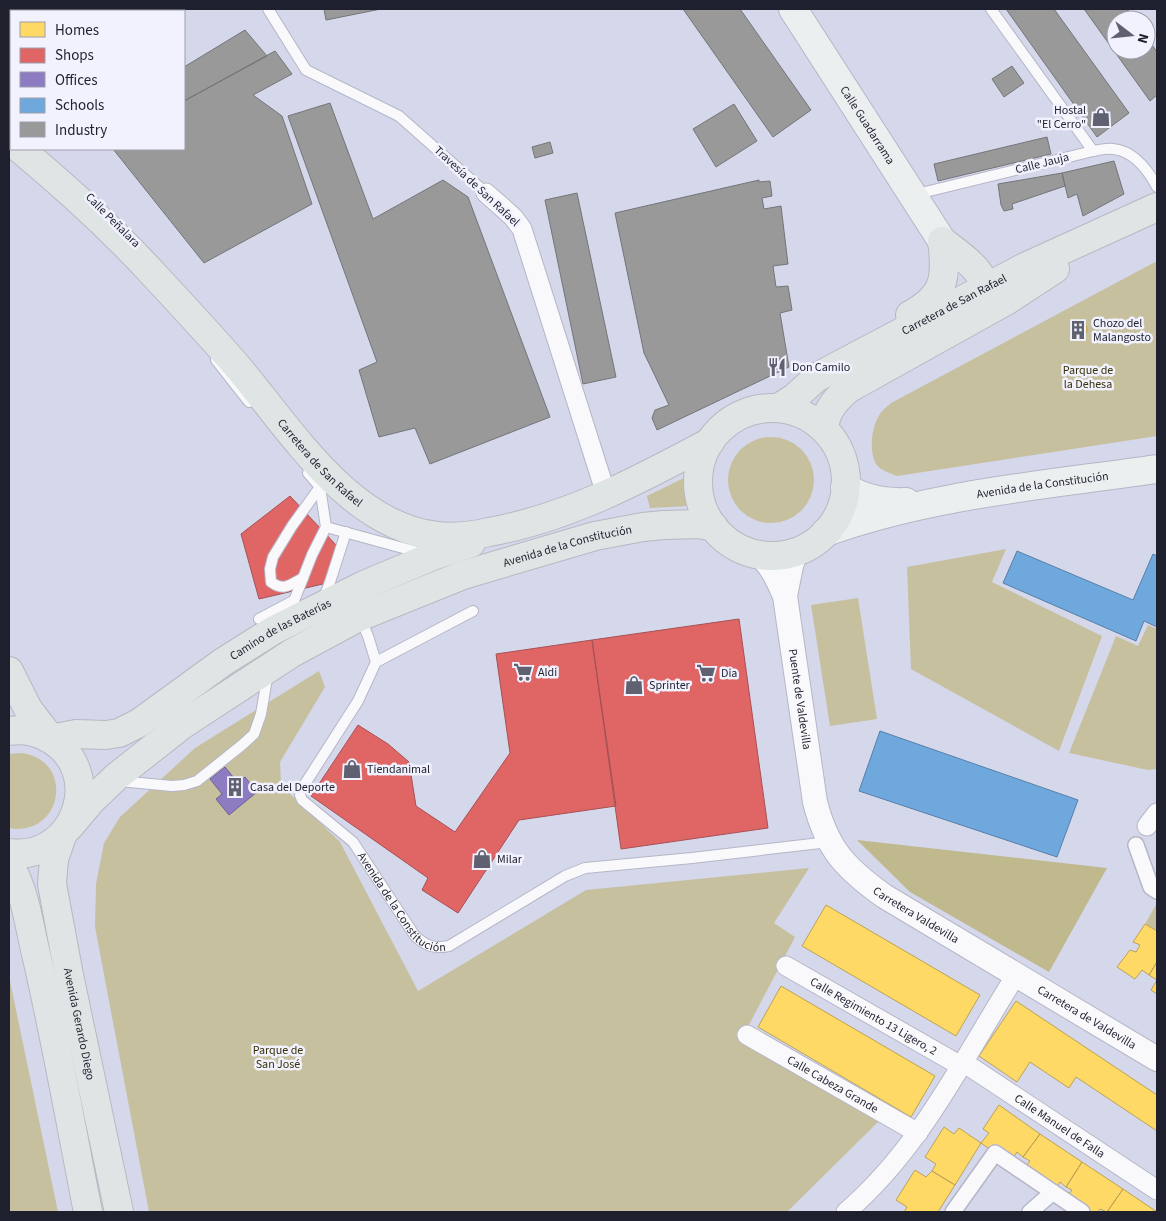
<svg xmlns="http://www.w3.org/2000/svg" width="1166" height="1221" font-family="'Source Sans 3',sans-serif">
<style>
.green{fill:#c6c09f}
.forest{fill:#c0b98e}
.homes{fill:#ffd966;stroke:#bca255}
.shops{fill:#e06666;stroke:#a65155}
.offices{fill:#8e7cc3;stroke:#6d6096}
.schools{fill:#6fa8dc;stroke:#577fa8}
.industry{fill:#999;stroke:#747579}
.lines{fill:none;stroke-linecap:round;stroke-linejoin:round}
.service-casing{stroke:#b5b6c6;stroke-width:12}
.pedestrian-casing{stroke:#b5b6c6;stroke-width:18}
.minor-casing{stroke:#b5b6c6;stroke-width:21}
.tertiary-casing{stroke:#b5b6c6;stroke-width:26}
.secondary-casing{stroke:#b5b6c6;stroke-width:30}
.primary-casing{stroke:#b7b8c2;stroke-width:30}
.service{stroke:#f9f9fc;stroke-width:10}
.pedestrian{stroke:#f9f9fc;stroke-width:15}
.minor{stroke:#f9f9fc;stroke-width:19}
.tertiary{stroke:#f9f9fc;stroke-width:24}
.secondary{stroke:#eceff0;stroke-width:28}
.primary{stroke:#dfe5e5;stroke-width:28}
.labels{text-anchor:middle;stroke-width:5;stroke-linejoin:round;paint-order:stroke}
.poi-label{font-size:12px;fill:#1f202e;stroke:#f1f2fe;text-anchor:start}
.street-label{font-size:12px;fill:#1f202e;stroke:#f1f2fe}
.park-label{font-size:12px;fill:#393209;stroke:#f1f2fe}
</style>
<rect width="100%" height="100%" fill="#d5d7eb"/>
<path class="green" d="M1157,261V436L897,476C890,473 881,471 876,464C869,451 871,427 880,414C882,410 887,407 891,403Z
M728 480a43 43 0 1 1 86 0a43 43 0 1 1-86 0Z
M686,477L690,506L650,508L647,496Z
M1006,549L992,582L1102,636L1059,751L911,669L907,567Z
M858,598L877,719L830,726L811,605Z
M1148,625L1157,629V769L1148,770L1069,753L1116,636L1138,646Z
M319,671L325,687L280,762L281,785L340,842L418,991L586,890L809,868L774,923L795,937L740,1042L879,1121L787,1212H149L95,927L96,884L104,843L120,817L195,748Z
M22,753C76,761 62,838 9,828V754Z
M1157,903V931L1145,924Z
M9,976L58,1212H9Z"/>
<path class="forest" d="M857,840L1107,868L1049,972L910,892Z"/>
<path class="homes" d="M1071 329a8 8 0 1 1 16 0a8 8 0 1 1-16 0Z
M826,905L980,995L956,1036L802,946Z
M1145,924L1157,931V962L1149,975L1142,970L1135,979L1117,967L1130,950L1136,952L1140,945L1133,942Z
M1157,962V994L1151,990L1157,980L1149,975Z
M781,986L935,1076L911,1117L758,1027Z
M1016,1001L1157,1095V1131L1076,1077L1069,1088L1030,1062L1017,1082L979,1056Z
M999,1105L1040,1134L1023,1157L1017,1152L1010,1163L981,1143L989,1133L983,1129Z
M944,1127L954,1134L959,1128L981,1143L955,1185L932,1171L936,1164L925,1157Z
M1040,1134L1082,1162L1066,1187L1060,1182L1053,1192L1022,1171L1030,1161L1023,1157Z
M1082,1162L1123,1189L1107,1212L1100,1209L1098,1212H1082L1065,1200L1072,1190L1066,1187Z
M915,1170L926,1177L932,1171L955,1185L938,1212H904L907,1207L896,1200Z
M1123,1189L1157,1212H1107Z"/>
<path class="shops" d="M290,496L337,546L327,583L259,599L241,534Z
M739,619L768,828L621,849L592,640Z
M592,640L616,806L519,820L458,913L422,890L428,878L311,796L358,725L388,744L409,762L416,806L455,832L510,753L496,654Z"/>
<path class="offices" d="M225,767L238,783L245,777L257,792L229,815L216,799L222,794L210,779Z"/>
<path class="schools" d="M1017,551L1133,600L1153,554L1157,556V627L1144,621L1136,641L1003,583Z
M880,731L1078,800L1057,857L859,791Z"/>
<path class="industry" d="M9,9H89L88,11H11V60L9,59Z
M132,9H176L175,11H130Z
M324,9H381L326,20Z
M683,9H740L811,110L773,137Z
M1006,9H1054L1129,113L1097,137Z
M1084,9H1127L1135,20H1116V50H1146V36L1157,52V95L1150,101Z
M245,30L267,56L184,101V67Z
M275,51L292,74L253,95L282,116L312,204L204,263L113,149H184V101Z
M1012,66L1024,83L1004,97L992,79Z
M330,103L373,219L443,180L468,197L550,417L430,464L415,428L379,437L359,370L377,362L288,116Z
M734,104L757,141L716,167L693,129Z
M1047,137L1051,154L938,181L934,164Z
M550,142L553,153L535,158L532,147Z
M1114,161L1124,194L1083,216L1077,194L1068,198L1062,173Z
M1062,173L1065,186L1012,204L1013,209L1004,211L1001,205L998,184Z
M759,180V182L770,181L772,196L762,198L764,209L781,206L788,264L773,266L776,287L788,286L792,310L780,313L789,367L657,430L652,418L655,410L669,405L644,353L615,213Z
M577,193L616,377L583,384L545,200Z"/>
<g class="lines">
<g class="service-casing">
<g id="service">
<path d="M268,9L306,70L399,116L486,193"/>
<path d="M991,9L1093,151"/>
<path d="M122,11L124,9"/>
<path d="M9,92L11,93"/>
<path d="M913,195L1093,151C1099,150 1107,148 1113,149C1134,151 1148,170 1157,187"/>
<path d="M216,360L249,402"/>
<path d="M326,527L425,554"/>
<path d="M303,578C291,584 284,592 271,582L270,569L273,557L292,526L320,487"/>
<path d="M323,600L330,582L346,532"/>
<path id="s1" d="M473,611L376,662L358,701L301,790L300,795L302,800L353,842L415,936C426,946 434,949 449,946L565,876L585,868L692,858L829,842"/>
<path d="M284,616L294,601L312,555L326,527L320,487L308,473"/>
<path d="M360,618L368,636L376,662"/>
<path d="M259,619L293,601"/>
<path d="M119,781L172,786L184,785L197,781L242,745L254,734L261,714L268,673"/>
</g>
</g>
<g class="pedestrian-casing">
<path id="pedestrian" d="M1136,845L1151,887L1157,891
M953,1212L995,1153L1082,1212
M1030,1212L1053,1192"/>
</g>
<g class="minor-casing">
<g id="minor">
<path d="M9,120L11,123"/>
<path d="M486,193L513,217L522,229L606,494"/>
<path d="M1147,826L1157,813"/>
<path id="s2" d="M786,966L961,1066"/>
<path id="s3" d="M747,1035L918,1133"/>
<path id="s4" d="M963,1062L1157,1190"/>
<path d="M846,1212C921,1148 964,1057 1016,975"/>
</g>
</g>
<g class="tertiary-casing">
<g id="tertiary">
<path id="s5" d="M759,554C772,566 778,580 785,596L815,802C827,849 845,868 884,896L1157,1059"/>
<path d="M785,596L791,566L796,551"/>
</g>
</g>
<g class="secondary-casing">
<g id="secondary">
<path id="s6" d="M793,9L942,241"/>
<path d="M845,487C863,499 885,503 906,502"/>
<path id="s7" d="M826,532C932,494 1046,485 1157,469"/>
</g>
</g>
<g class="primary-casing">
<g id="primary">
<path id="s8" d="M20,149C68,189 114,231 156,277C183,306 210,335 236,365C289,427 348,526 437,536C455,538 472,536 489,532C568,518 641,479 710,442"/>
<path d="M942,241C959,254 999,279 980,303"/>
<path d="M910,315C945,296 947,278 942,241"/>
<path id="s9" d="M778,408L794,398L816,378L830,370L1025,267L1157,207"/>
<circle cx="772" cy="482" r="74"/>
<path d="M824,429C826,411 834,401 848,389L1006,301L1055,269"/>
<path d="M9,671L28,709L51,739"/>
<path d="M9,731C22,729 35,731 46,737C108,768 77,862 9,853"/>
<path id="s10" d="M51,739L76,734L106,735L119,733L139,723L223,662L274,630L364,585L433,556L471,543"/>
<path id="s11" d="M69,827L91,801L116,777L182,725L292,653L359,617L463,575L595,536L643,527L664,525L700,524L714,527"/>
<path id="s12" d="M62,836L54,859L52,884L69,975L119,1212"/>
<path d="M9,864C25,890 29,925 36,954C56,1040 71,1126 88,1212"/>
</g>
</g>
<use href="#service" class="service"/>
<use href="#pedestrian" class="pedestrian"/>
<use href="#minor" class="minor"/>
<use href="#tertiary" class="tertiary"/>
<use href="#secondary" class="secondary"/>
<use href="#primary" class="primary"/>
</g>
<defs>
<g id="shop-bare" transform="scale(1.5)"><path d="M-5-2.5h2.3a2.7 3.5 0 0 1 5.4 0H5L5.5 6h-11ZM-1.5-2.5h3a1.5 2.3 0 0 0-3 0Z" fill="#5f6070" stroke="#f1f2fe" stroke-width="2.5" paint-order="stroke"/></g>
<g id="building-bare" transform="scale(1.5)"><path d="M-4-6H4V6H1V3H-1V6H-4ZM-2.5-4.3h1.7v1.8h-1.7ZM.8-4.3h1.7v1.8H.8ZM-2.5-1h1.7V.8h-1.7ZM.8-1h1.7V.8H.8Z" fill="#5f6070" stroke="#f1f2fe" stroke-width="2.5" paint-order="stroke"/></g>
<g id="restaurant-bare" transform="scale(1.5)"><path d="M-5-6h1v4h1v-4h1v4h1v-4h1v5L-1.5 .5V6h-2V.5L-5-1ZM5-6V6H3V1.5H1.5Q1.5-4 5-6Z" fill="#5f6070" stroke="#f1f2fe" stroke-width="2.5" paint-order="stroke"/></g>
<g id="supermarket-bare" transform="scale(1.5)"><path d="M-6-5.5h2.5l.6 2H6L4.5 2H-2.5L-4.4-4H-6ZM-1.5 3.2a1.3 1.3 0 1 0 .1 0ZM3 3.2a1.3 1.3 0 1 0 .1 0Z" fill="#5f6070" stroke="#f1f2fe" stroke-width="2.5" paint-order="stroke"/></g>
</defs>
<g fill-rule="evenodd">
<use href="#shop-bare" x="1101" y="117"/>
<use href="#building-bare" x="1078" y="330"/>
<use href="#restaurant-bare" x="777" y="367"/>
<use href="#supermarket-bare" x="523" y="672"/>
<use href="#supermarket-bare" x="706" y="673"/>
<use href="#shop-bare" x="634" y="685"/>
<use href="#shop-bare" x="352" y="769"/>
<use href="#building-bare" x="235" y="787"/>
<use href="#shop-bare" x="482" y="859"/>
</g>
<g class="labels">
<g class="poi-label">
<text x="1086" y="114" text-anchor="end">Hostal<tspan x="1086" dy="14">"El Cerro"</tspan></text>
<text x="1093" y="327">Chozo del<tspan x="1093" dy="14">Malangosto</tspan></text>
<text x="792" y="371">Don Camilo</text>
<text x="538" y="676">Aldi</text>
<text x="721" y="677">Dia</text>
<text x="649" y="689">Sprinter</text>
<text x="367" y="773">Tiendanimal</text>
<text x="250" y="791">Casa del Deporte</text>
<text x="497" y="863">Milar</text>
</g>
<g class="street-label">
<text dy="4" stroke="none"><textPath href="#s6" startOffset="138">Calle Guadarrama</textPath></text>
<text transform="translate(1042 163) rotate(-14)" y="4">Calle Jauja</text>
<text transform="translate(477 186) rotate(43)" y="4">Travesía de San Rafael</text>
<text transform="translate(113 220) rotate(45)" y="4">Calle Peñalara</text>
<text dy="4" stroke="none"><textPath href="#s9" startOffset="205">Carretera de San Rafael</textPath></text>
<text dy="4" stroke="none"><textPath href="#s8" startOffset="435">Carretera de San Rafael</textPath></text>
<text dy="4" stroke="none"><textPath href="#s7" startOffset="222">Avenida de la Constitución</textPath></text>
<text dy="4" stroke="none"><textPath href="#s11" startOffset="581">Avenida de la Constitución</textPath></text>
<text dy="4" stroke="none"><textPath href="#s10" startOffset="261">Camino de las Baterías</textPath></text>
<text dy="4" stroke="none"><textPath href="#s5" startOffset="154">Puente de Valdevilla</textPath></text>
<text dy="4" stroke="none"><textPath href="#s1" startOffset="415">Avenida de la Constitución</textPath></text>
<text dy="4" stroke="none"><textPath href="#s5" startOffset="415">Carretera Valdevilla</textPath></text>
<text dy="4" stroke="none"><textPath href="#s2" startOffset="101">Calle Regimiento 13 Ligero, 2</textPath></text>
<text dy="4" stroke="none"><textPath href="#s5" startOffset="614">Carretera de Valdevilla</textPath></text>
<text dy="4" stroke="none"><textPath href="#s12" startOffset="192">Avenida Gerardo Diego</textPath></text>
<text dy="4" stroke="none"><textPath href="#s3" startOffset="99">Calle Cabeza Grande</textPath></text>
<text dy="4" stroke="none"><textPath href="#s4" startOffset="116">Calle Manuel de Falla</textPath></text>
</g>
<g class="park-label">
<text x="1088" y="374">Parque de<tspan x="1088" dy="14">la Dehesa</tspan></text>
<text x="278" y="1054">Parque de<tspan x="278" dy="14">San José</tspan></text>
</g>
</g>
<rect width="1166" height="1221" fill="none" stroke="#1f202e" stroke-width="20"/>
<rect x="10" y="10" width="175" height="140" fill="#f1f2fe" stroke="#9d9eab"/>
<rect x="20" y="22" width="25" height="15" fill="#ffd966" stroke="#9d9eab"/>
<text x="55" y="35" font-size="15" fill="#1f202e">Homes</text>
<rect x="20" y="48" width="25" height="15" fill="#e06666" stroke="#9d9eab"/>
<text x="55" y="60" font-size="15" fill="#1f202e">Shops</text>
<rect x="20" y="72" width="25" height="15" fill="#8e7cc3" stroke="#9d9eab"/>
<text x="55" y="85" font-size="15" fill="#1f202e">Offices</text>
<rect x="20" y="98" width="25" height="15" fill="#6fa8dc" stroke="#9d9eab"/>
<text x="55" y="110" font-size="15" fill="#1f202e">Schools</text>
<rect x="20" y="122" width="25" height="15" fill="#999999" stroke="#9d9eab"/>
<text x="55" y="135" font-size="15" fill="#1f202e">Industry</text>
<g transform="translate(1131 35) rotate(106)"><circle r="24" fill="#f1f2fe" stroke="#9d9eab"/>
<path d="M0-4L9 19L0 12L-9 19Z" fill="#5f6070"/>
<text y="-8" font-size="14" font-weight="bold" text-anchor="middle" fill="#1f202e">N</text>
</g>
</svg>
